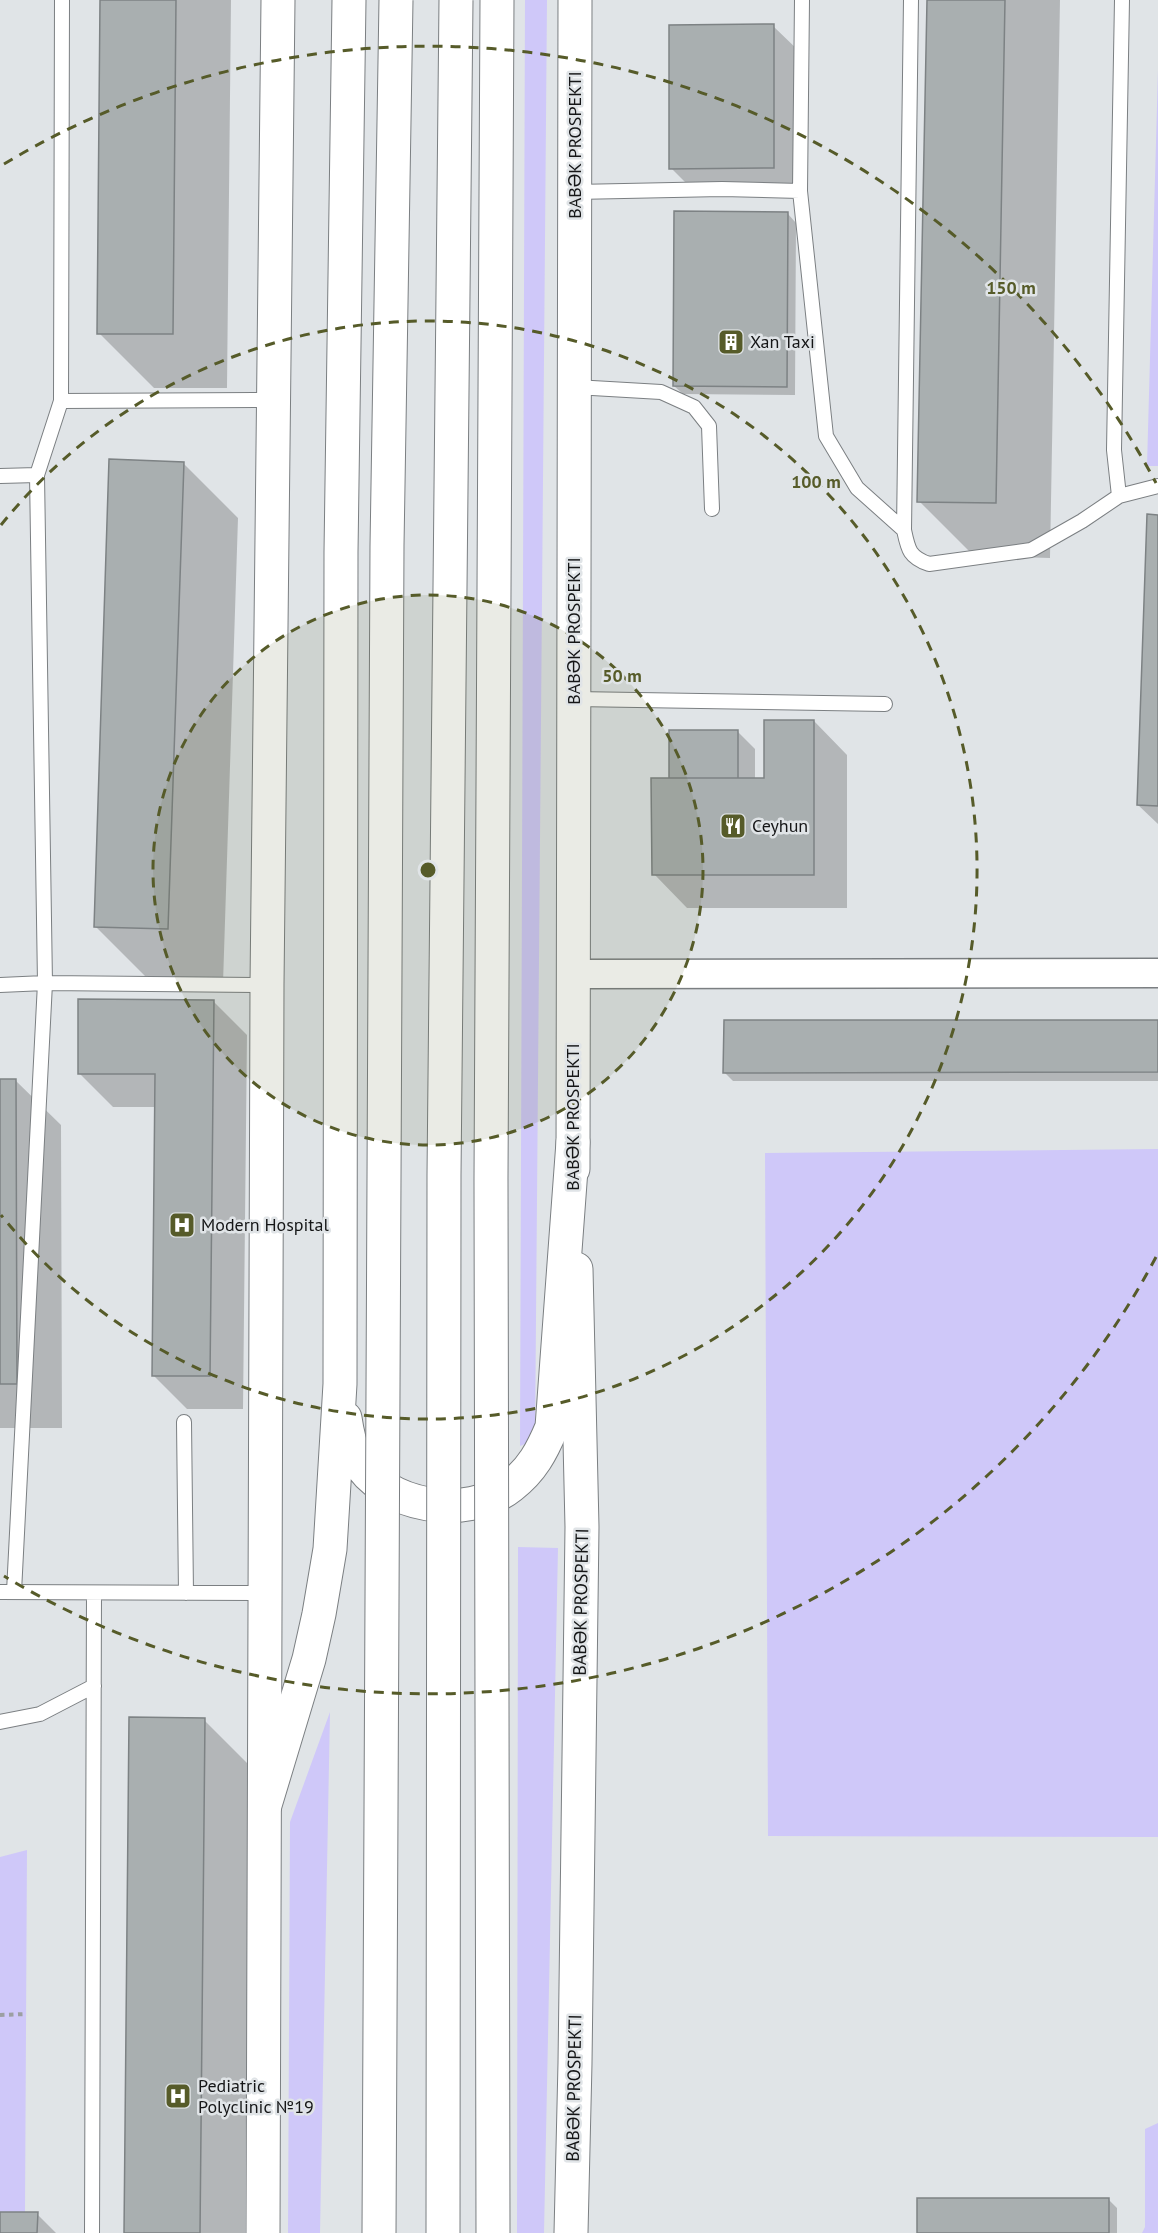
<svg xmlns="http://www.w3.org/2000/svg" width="1158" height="2233" font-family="'PT Sans',sans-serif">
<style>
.green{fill:#cfc8f9}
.shadow{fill:#0003}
.building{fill:#a9afb0;stroke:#7d8284;stroke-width:1.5}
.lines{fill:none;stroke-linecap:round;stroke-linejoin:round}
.service-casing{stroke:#7b7f82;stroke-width:16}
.minor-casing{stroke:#7b7f82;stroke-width:31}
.secondary-casing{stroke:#7b7f82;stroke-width:35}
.primary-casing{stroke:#7b7f82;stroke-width:35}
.path{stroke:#9c9fa2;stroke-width:4;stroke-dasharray:4.5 4.5;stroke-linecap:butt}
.service{stroke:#fff;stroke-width:14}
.minor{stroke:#fff;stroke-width:28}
.secondary{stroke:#fff;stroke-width:33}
.primary{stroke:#fff;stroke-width:33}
.secondary-bridge-casing{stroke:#7b7f82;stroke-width:35;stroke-linecap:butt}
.primary-bridge-casing{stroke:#7b7f82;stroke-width:35;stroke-linecap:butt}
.secondary-bridge{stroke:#fff;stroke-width:33}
.primary-bridge{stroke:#fff;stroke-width:33}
.ring{fill:none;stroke:#565b29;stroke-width:3;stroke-dasharray:10 8}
.labels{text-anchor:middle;stroke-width:5;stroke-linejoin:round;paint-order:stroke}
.street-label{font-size:18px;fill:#151617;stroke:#e0e4e7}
.poi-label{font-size:18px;fill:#151617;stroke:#e0e4e7;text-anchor:start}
.centre{fill:#565b29;stroke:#e0e4e7;stroke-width:3}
.ring-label{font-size:18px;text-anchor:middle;font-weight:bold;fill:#565b29;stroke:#e0e4e7;stroke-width:5;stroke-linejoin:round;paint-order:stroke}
</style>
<rect width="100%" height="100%" fill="#e0e4e7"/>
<path class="green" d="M525,0H547L535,1440L520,1446Z
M1158,70V466H1147Z
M1158,1149V1837L768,1836L765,1153Z
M518,1547L558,1548L544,2233H517Z
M330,1712L320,2233H288L290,1822Z
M27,1850L25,2212H0V1857Z
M1158,2123V2233H1142L1145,2227V2129Z"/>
<path class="shadow" d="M101,0H231L227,388H154L99,333Z
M929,0H1060L1050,558L974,556L919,501Z
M773,26L800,52V194H697L671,168Z
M788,214L796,223L795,395L683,394L674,386Z
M183,463L238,518L223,984L150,981L95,926Z
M1158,516V824L1138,805Z
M814,721L847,755V908H687L654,874L671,780L737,731L755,749V780H766Z
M213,1001L247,1035L243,1409H187L153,1375L156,1107H113L79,1073Z
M1158,1021V1081H733L725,1073Z
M0,1080H15L61,1125L62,1428H0Z
M204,1720L249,1765L245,2233H125Z
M1108,2199L1117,2208V2233H918Z
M0,2213L37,2214L56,2233H0Z"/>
<path class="building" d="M100,0H176L173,334H97Z
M927,0H1005L996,503L917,502Z
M774,24V168L669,169V25Z
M674,211L788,212L787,387L673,386Z
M109,459L184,462L168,929L94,927Z
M1147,514L1158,515V806L1137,805Z
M764,720H814V875H652L651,778H764Z
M669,730H738V778H669Z
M78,999L214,1000L210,1376H152L155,1074H78Z
M724,1020H1158V1072L723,1073Z
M0,1079H16L17,1384H0Z
M129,1717L205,1718L200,2233H124Z
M917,2198H1109V2233H917Z
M0,2212H38L37,2233H0Z"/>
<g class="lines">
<g class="service-casing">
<path id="service" d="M802,0L800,191L826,436L857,488L904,530
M911,0L904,530C908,549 909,557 929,564L1031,550L1082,521L1119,496
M1122,0L1114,450L1119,496L1158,486
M575,192L722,189L800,191
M575,387L661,392L694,407L709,426L712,509
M61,401L273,400
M0,476L37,475
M574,699L885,704
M0,985L45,983L267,985
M184,1422L186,1593
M0,1592L266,1593
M14,1592L45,983L37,475L61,401L62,0
M0,1722L40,1714L94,1686
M92,2233L94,1593"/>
</g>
<g class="minor-casing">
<path id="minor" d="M573,974L1158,973"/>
</g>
<g class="secondary-casing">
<path id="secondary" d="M573,1169L575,0
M263,2233L267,985L278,0
M571,2233L575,2063L582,1527L576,1269"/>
</g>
<g class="primary-casing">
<path id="primary" d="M345,1418C347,1432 350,1446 356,1458C384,1508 467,1521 511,1486C532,1470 542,1451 552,1427L573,1142
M265,1805L309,1659L319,1614L330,1549L340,1384L341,552L349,0"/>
</g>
<path class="path" d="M0,2015L27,2014"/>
<use href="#service" class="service"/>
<use href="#minor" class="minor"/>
<use href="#secondary" class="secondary"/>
<use href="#primary" class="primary"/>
<g class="secondary-bridge-casing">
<path id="secondary-bridge" d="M493,2233L491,1179L497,0"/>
</g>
<g class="primary-bridge-casing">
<path id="primary-bridge" d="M379,2233L387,546L396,0
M443,2233L444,1175L456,0"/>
</g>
<use href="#secondary-bridge" class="secondary-bridge"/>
<use href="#primary-bridge" class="primary-bridge"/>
</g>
<circle cx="428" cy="870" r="275" fill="#565b29" fill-opacity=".12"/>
<g class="ring">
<circle cx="428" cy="870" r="275"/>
<path d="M1 525A549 549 0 1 1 1 1215"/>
<path d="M1156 1257A824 824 0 0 1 4 1576M4 164A824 824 0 0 1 1156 483"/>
</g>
<defs>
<g id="building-square" transform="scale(1.35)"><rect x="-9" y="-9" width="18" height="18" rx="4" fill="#565b29" stroke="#e0e4e7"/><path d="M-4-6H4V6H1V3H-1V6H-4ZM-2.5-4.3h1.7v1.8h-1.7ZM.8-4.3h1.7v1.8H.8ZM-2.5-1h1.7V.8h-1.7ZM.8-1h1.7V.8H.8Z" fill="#fff"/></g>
<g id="restaurant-square" transform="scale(1.35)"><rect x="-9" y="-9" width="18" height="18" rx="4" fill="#565b29" stroke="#e0e4e7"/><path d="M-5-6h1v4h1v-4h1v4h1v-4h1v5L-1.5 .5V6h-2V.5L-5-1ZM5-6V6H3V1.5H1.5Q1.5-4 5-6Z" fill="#fff"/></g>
<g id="hospital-square" transform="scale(1.35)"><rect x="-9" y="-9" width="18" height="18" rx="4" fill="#565b29" stroke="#e0e4e7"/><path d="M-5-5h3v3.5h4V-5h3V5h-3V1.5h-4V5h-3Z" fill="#fff"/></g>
</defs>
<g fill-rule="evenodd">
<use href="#building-square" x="731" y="342"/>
<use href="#restaurant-square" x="733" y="826"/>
<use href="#hospital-square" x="182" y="1225"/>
<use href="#hospital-square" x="178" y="2096"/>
</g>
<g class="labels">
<g class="street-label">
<text transform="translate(575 145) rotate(-90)" y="6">BABƏK PROSPEKTI</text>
<text transform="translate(574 631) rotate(-90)" y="6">BABƏK PROSPEKTI</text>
<text transform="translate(573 1117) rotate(-90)" y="6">BABƏK PROSPEKTI</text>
<text transform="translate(581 1602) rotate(-89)" y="6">BABƏK PROSPEKTI</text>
<text transform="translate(574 2088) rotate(-89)" y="6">BABƏK PROSPEKTI</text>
</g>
<g class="poi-label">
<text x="750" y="348">Xan Taxi</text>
<text x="752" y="832">Ceyhun</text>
<text x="201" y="1231">Modern Hospital</text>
<text x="198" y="2092">Pediatric<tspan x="198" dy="21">Polyclinic №19</tspan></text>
</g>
</g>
<circle cx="428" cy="870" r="9" class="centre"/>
<g class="ring-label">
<text x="1011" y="294">150 m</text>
<text x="816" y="488">100 m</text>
<text x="622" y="682">50 m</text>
</g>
</svg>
